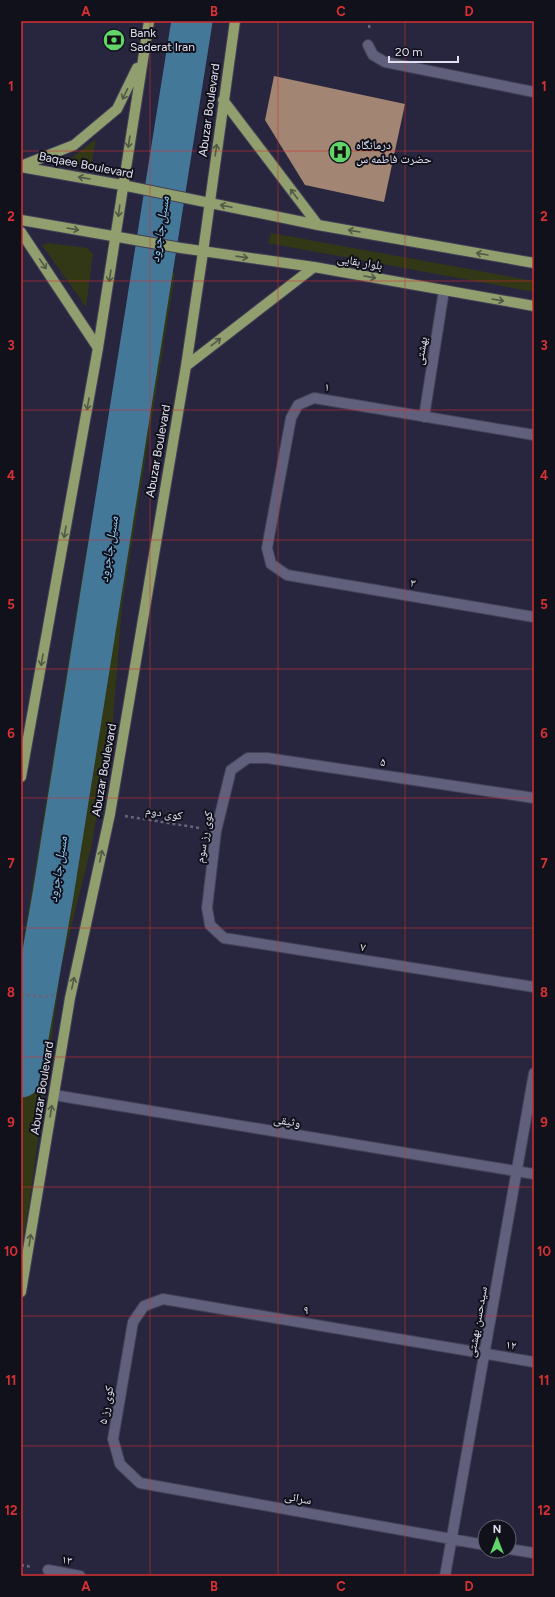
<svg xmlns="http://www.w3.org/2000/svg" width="555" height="1597" font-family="Figtree,'Noto Naskh Arabic',sans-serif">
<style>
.green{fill:#323816}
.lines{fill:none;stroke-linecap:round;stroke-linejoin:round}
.river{stroke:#447899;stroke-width:41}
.building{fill:#a28573}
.minor-casing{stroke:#434156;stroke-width:12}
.major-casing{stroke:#434156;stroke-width:12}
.path{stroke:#65647a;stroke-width:2.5;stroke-dasharray:3 3;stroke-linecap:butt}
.minor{stroke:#605f7c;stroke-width:10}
.major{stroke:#919f6e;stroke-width:10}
.oneway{stroke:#515845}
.grid{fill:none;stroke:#d63132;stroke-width:1;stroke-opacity:0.55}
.labels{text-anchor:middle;stroke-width:4;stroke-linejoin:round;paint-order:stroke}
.poi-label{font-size:12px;fill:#e0e0f0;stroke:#11111c;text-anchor:start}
.street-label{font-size:12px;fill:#e0e0f0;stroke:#11111c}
.water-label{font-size:13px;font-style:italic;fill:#91cef7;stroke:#11111c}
.neatline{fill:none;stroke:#d63132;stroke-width:1.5}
.grid-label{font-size:13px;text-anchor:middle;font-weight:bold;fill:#d63132}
</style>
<rect width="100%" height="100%" fill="#28263f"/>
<path class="green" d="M96,139L91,166L66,162Z
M271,233L534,281V292L268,243Z
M48,243L87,248L93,254L86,307L42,245Z
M136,268L175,273L122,605L113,720L91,848L61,967L30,1199L21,1251V957L84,565L110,423L121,343Z"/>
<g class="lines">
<path class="river" d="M21,1077L53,895L192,21"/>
</g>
<path class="building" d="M274,76L405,104L384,202L305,185L265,120Z"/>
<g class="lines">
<g class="minor-casing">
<path id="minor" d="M368,45L373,55L385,62L534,92
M424,417L444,290
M534,435L314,398L298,405L291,418L267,548L271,564L287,575L534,617
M534,798L267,758H248L231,770L216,831L207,908L210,925L224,938L534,987
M54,1095L534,1174
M485,1545L140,1483L120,1464L113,1439L133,1322L144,1306L163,1299L534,1362
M509,1549L534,1553
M48,1570L80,1576
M445,1576L534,1073"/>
</g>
<g class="major-casing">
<path id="major" d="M223,100L318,225
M21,166L74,145L117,109L137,68
M21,167L122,185L318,225L534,263
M21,220L181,248L314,267L534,306
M21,232L98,348
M186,366L314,267
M21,777L98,348L149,21
M21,1292L70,998L110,814L186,366L203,252L235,21"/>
</g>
<path class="path" d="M369,28L370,21
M125,816L199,828
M21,994L44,997L54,995
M21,1565L32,1567"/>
<use href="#minor" class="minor"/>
<use href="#major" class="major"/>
</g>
<defs><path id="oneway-shaft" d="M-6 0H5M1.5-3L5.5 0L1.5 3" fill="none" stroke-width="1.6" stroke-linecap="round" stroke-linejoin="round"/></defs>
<g class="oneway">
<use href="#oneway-shaft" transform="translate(125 94) rotate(116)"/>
<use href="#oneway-shaft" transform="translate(129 142) rotate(99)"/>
<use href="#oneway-shaft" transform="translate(216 150) rotate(-82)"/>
<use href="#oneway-shaft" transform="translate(84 178) rotate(-170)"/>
<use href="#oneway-shaft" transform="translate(294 194) rotate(-127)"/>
<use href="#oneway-shaft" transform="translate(226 206) rotate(-168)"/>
<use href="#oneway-shaft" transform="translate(119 211) rotate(98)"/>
<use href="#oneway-shaft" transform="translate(73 229) rotate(10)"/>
<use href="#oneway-shaft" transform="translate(354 231) rotate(-170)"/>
<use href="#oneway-shaft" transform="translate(482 254) rotate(-170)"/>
<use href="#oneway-shaft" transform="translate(242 257) rotate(8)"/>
<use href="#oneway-shaft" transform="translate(43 264) rotate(56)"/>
<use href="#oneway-shaft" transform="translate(110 276) rotate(99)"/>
<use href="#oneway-shaft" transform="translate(370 277) rotate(10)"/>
<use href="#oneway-shaft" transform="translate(498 300) rotate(10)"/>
<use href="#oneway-shaft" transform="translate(216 342) rotate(-38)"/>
<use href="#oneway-shaft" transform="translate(88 404) rotate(100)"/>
<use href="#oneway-shaft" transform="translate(65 532) rotate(100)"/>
<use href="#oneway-shaft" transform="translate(42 660) rotate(100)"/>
<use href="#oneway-shaft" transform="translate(101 856) rotate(-78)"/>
<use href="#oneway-shaft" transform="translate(73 983) rotate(-78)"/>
<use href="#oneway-shaft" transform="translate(51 1111) rotate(-81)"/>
<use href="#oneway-shaft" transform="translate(30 1240) rotate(-81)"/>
</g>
<path class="grid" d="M150,21V1576M278,21V1576M405,21V1576M21,151H534M21,281H534M21,410H534M21,540H534M21,669H534M21,798H534M21,928H534M21,1057H534M21,1187H534M21,1316H534M21,1446H534"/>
<defs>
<g id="bank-disc" transform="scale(1.15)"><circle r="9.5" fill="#61d46a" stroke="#11111c"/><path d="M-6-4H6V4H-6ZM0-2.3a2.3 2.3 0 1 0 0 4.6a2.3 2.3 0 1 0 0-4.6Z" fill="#111"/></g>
<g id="hospital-disc" transform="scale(1.15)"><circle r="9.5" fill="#61d46a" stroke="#11111c"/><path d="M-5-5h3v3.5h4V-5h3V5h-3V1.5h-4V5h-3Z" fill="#111"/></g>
</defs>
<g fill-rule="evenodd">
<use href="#bank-disc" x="114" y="40"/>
<use href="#hospital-disc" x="340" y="152"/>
</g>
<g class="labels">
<g class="poi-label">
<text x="130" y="37">Bank<tspan x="130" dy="14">Saderat Iran</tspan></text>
<text x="356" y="149">درمانگاه<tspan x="356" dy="14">حضرت فاطمه س</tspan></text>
</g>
<g class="street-label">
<text transform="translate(209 110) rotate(-82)" y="4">Abuzar Boulevard</text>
<text transform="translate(86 165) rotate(11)" y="4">Baqaee Boulevard</text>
<text transform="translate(360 262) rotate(10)" y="4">بلوار بقایی</text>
<text transform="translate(421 351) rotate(-81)" y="4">بهشتی</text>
<text transform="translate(327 387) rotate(10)" y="4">۱</text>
<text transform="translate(158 451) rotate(-80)" y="4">Abuzar Boulevard</text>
<text transform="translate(413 583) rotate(10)" y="4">۳</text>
<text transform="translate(383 762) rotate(8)" y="4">۵</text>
<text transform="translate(104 770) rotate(-80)" y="4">Abuzar Boulevard</text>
<text transform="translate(164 813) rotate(9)" y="4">کوی دوم</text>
<text transform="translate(204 837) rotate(-80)" y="4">کوی رز سوم</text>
<text transform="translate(363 947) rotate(9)" y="4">۷</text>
<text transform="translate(42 1088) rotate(-81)" y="4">Abuzar Boulevard</text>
<text transform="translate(287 1121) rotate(9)" y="4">وثیقی</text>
<text transform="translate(306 1310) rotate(10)" y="4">۹</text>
<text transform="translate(477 1322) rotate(-80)" y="4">سیدحسن بهشتی</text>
<text transform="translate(511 1345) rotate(10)" y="4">۱۲</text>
<text transform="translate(106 1405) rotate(-80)" y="4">کوی رز ۵</text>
<text transform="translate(298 1498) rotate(10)" y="4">سرائی</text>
<text transform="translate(67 1560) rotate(10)" y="4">۱۳</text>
</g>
<g class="water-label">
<text transform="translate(159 229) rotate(-81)" y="5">مسیل جاجرود</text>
<text transform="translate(108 549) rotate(-81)" y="5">مسیل جاجرود</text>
<text transform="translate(57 869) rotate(-81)" y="5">مسیل جاجرود</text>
</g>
</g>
<rect width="555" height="1597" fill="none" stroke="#11111c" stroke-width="44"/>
<g transform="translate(497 1539)"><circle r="19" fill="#11111c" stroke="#646471"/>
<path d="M0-3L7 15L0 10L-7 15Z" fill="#61d46a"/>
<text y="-6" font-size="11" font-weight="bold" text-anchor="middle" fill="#e0e0f0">N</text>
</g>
<path d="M389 56v6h69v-6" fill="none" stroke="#e0e0f0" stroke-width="2"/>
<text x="395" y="56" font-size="12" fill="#e0e0f0" stroke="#11111c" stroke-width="3" paint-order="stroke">20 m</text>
<rect x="22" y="22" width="511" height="1553" class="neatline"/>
<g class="grid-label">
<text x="86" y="16">A</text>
<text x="214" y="16">B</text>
<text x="341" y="16">C</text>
<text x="469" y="16">D</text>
<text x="11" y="91">1</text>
<text x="544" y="91">1</text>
<text x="11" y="221">2</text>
<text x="544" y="221">2</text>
<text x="11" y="350">3</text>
<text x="544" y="350">3</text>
<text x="11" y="480">4</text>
<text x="544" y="480">4</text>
<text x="11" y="609">5</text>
<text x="544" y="609">5</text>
<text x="11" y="738">6</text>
<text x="544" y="738">6</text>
<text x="11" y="868">7</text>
<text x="544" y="868">7</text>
<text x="11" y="997">8</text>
<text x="544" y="997">8</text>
<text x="11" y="1127">9</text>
<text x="544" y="1127">9</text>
<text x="11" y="1256">10</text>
<text x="544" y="1256">10</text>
<text x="11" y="1385">11</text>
<text x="544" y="1385">11</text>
<text x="11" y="1515">12</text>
<text x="544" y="1515">12</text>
<text x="86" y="1591">A</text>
<text x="214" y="1591">B</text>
<text x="341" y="1591">C</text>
<text x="469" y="1591">D</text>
</g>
</svg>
